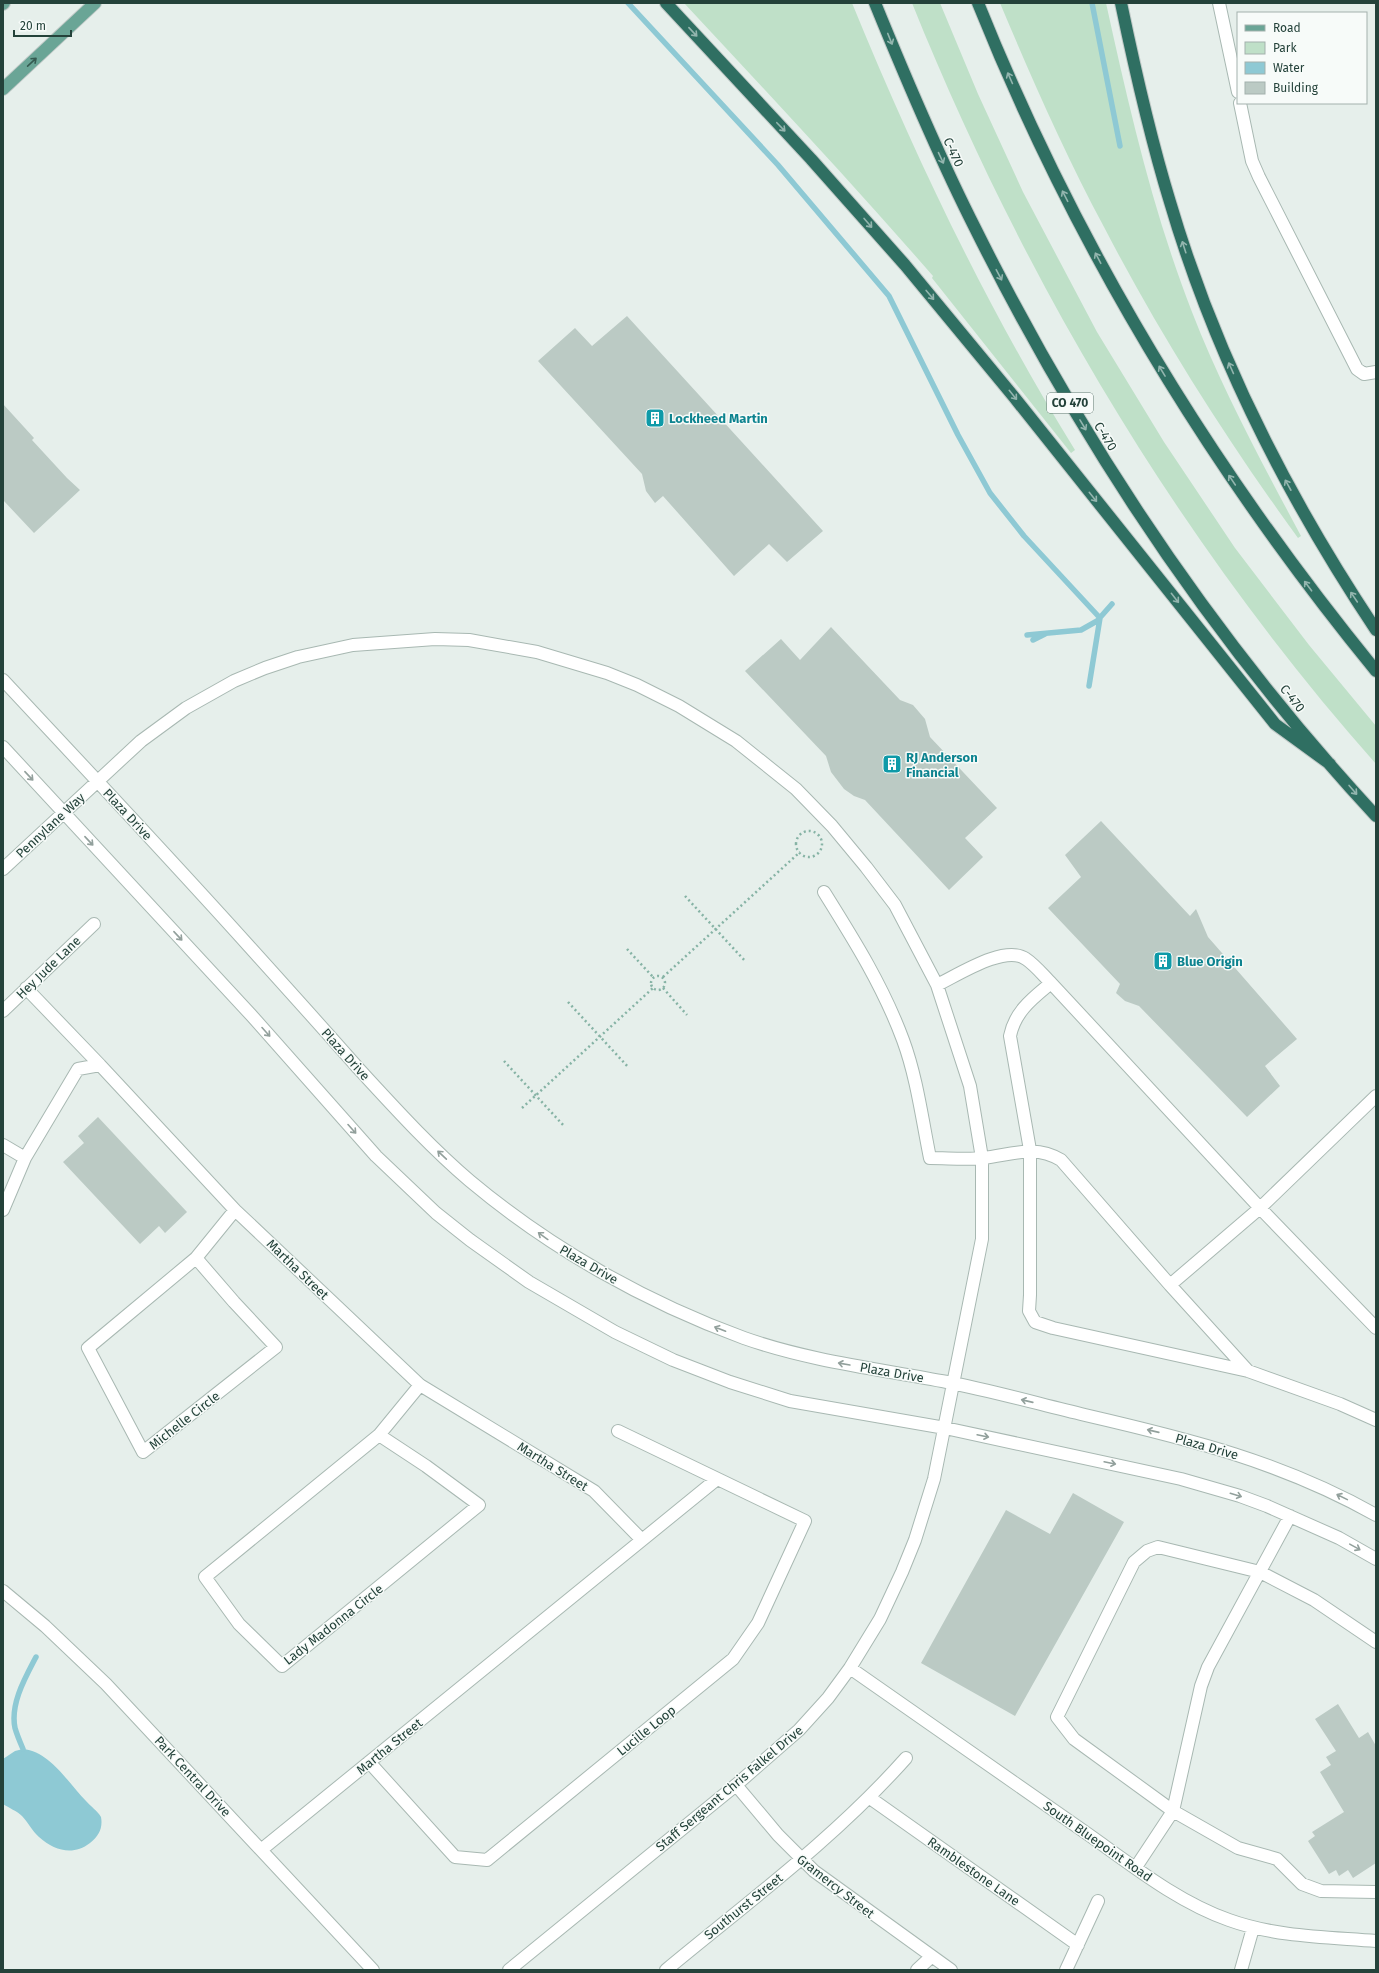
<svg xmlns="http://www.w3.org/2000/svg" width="1379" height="1973" font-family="'Fira Sans',sans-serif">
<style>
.green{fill:#bfe0c8}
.water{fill:#8ec9d4}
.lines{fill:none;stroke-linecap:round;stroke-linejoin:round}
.stream{stroke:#8ec9d4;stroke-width:5.5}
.building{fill:#bbcac4}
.minor-casing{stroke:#a8b8b2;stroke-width:14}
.major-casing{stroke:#c2cac8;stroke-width:14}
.highway-casing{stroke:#c2cac8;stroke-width:14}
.path{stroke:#86b3a5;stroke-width:2.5;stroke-dasharray:2 3;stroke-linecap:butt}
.minor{stroke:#fff;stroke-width:12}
.major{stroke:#6aa596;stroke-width:12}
.highway{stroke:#2f6f62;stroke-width:12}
.oneway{stroke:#93b5ae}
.oneway2{stroke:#365b51}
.oneway3{stroke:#92a09c}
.labels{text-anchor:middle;stroke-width:3;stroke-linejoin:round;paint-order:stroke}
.shield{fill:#f7fbf9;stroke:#637a73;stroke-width:1}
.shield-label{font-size:12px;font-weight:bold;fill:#24423a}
.street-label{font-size:13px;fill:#24423a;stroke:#f7fbf9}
.culture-label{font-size:13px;font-weight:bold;fill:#0d838f;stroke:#f7fbf9;text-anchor:start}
</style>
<rect width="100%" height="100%" fill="#e6efeb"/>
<path class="green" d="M684,3H852C915,157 987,308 1075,450L1071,453L932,278L933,276C852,183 768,93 684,3Z
M912,3H940L978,94L1023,192L1097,332L1164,442L1235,548L1309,645L1376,726V764C1178,540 1024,281 912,3Z
M1000,3H1106C1129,108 1153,212 1192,312C1222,389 1262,463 1301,536L1298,538C1226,439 1160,335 1104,227C1065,154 1032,79 1000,3Z"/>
<path class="water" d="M23,1749C51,1752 68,1783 86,1801C91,1807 97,1810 101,1817C103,1828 99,1836 90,1843C73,1856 55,1851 39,1837C32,1831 28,1822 22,1816C17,1811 9,1808 3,1804V1759L15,1751Z"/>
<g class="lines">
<path class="stream" d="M628,3L778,165L889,296L958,435L990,493L1024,536L1100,618L1089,686
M1092,3L1120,146
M1027,635L1081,630L1097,621L1112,604
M1033,640L1045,634
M23,1749C20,1742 17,1735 15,1728C10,1704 25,1678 36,1657"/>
</g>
<path class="building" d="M627,316L823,531L787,562L769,544L734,576L663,496L655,503L646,491L642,474L538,361L575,328L592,346Z
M3,404L34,438L32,440L67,478L80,490L34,533L3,500Z
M831,627L900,700L913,705L925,719L930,737L997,808L965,838L983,857L949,890L865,800L854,796L844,789L831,772L826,756L745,671L781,639L800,660Z
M1101,821L1190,916L1196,909L1208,937L1297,1039L1265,1066L1280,1086L1247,1117L1139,1006L1125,1001L1116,993L1120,984L1048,908L1081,877L1065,855Z
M98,1117L187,1212L165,1233L159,1226L140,1244L63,1162L84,1143L78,1136Z
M1073,1493L1124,1522L1015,1716L921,1663L1006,1510L1050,1534Z
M1338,1704L1359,1738L1368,1732L1376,1746V1863L1353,1878L1348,1870L1339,1876L1336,1870L1329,1874L1308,1841L1315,1836L1312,1832L1344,1812L1320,1772L1331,1765L1326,1757L1336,1751L1315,1719Z"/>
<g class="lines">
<g class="minor-casing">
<path id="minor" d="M1219,3L1238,92
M1240,103L1252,161L1259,177L1357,369L1364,374L1376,372
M3,680C85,768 167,855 247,944C284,985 321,1026 358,1068C394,1107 429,1146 470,1181C550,1248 645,1302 744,1338C809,1361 879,1369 947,1382C993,1391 1039,1404 1085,1415C1189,1439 1282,1462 1376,1515
M3,747L252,1016L376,1156L436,1213L470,1240L529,1282L615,1332L673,1360L730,1382L790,1401L945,1428L1181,1479L1240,1496L1267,1506L1339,1538L1376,1559
M3,869L141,741L186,708L234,681L265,668L298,657L353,645L435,639L469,640L537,652L607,673L637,685L679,706L736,741L796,789L832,826L866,867L895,905L937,985L970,1086L982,1158V1239L934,1479L915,1540L902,1572L880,1619L850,1668L828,1698L799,1730L736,1785L509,1970
M824,892C854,940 883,986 903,1040C917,1078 922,1119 930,1158C948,1158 966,1160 983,1158C1011,1155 1034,1144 1061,1160L1170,1285
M937,985C958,975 1005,944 1026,959C1035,965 1043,975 1051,983
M26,988L100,1065
M3,1011L94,924
M1376,1096L1260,1208L1051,983C1033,998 1015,1011 1010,1036L1030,1150V1295L1029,1311L1035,1322L1053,1328L1248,1371L1340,1404L1376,1420
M3,1145L25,1158L78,1069L100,1065L235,1210L420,1385L594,1491L642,1540
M3,1210L25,1158
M196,1258L234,1302L276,1347L143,1452L88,1348L196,1258L235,1210
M1248,1371L1170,1285L1260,1208L1376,1328
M379,1435L426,1466L479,1505L282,1666L239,1624L205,1577L379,1435L420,1385
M3,1591L45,1626L106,1684L373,1970
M1376,1642L1314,1600L1260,1572L1158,1547L1147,1551L1134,1562L1057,1717L1074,1739L1173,1811L1238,1848L1277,1859L1302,1884L1321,1891L1376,1892
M850,1668C927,1722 1005,1776 1082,1830C1128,1862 1175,1901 1229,1920C1276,1937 1327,1937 1376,1941
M369,1762L455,1857L487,1860L733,1659L758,1623L805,1521L618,1431
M736,1785L778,1835L814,1871L951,1970
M870,1798L1078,1945
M261,1850L717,1479
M1136,1867L1173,1811L1201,1686L1208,1667L1290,1516
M666,1970C748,1902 835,1838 906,1758
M917,1970L931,1957
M1066,1970L1098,1901
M1241,1970L1253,1928"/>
</g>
<g class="major-casing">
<path id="major" d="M3,4L4,3
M3,89L95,3"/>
</g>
<g class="highway-casing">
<path id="highway" d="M666,3L811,159L905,265L1014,397L1275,724L1330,764
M875,3C906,79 938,155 975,228C1081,441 1214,641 1376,816
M978,3C1075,245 1211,469 1376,671
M1121,3C1135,70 1150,137 1170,202C1215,355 1288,498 1376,630"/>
</g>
<path class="path" d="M796 844a13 13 0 1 1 26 0a13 13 0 1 1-26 0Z
M685,896L746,962
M627,949L653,977
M651 983a7 7 0 1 1 14 0a7 7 0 1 1-14 0Z
M663,977L800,852
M663,988L687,1015
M568,1002L629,1068
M504,1061L564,1126
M522,1108L653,988"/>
<use href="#minor" class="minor"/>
<use href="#major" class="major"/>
<use href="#highway" class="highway"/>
</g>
<defs><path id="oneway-shaft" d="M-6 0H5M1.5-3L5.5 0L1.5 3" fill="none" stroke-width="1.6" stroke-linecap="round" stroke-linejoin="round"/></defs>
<g class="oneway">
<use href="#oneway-shaft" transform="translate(693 32) rotate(47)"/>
<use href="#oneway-shaft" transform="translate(890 39) rotate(68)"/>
<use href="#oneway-shaft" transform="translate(1010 78) rotate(-114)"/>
<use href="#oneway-shaft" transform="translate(781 127) rotate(46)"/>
<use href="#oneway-shaft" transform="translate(941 158) rotate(65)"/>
<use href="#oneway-shaft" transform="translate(1065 196) rotate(-117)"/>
<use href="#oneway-shaft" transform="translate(868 223) rotate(49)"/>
<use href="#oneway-shaft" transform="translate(1184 247) rotate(-108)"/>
<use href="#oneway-shaft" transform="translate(1098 258) rotate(-118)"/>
<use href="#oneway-shaft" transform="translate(999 275) rotate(62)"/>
<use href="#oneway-shaft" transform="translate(930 295) rotate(50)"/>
<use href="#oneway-shaft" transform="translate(1231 368) rotate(-114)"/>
<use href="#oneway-shaft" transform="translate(1162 371) rotate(-121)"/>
<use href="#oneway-shaft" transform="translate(1013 395) rotate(51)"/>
<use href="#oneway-shaft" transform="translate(1083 425) rotate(59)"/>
<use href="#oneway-shaft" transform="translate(1232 480) rotate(-124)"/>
<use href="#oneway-shaft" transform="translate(1288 485) rotate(-119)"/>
<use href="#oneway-shaft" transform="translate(1093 497) rotate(51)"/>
<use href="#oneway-shaft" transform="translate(1308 586) rotate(-127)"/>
<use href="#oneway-shaft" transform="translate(1354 597) rotate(-124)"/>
<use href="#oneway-shaft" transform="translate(1175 598) rotate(52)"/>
<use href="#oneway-shaft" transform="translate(1353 790) rotate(49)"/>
</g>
<use class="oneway2" href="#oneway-shaft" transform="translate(32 62) rotate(-43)"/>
<g class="oneway3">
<use href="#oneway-shaft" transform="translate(29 776) rotate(47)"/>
<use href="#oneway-shaft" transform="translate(89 841) rotate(47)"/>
<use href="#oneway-shaft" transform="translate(178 936) rotate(47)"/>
<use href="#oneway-shaft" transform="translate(266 1032) rotate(48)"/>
<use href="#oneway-shaft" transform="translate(352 1129) rotate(48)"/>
<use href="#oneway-shaft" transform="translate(442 1155) rotate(-137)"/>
<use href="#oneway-shaft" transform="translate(543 1236) rotate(-144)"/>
<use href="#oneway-shaft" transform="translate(720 1329) rotate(-159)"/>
<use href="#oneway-shaft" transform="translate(844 1364) rotate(-170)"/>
<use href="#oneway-shaft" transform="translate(1027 1401) rotate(-167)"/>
<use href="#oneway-shaft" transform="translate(1153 1431) rotate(-167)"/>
<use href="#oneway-shaft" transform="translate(983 1436) rotate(12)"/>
<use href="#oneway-shaft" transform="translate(1110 1463) rotate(12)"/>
<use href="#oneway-shaft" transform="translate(1236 1495) rotate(17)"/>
<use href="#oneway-shaft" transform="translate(1342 1497) rotate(-154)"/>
<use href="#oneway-shaft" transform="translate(1355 1547) rotate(29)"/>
</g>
<defs>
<g id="building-square" transform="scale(1)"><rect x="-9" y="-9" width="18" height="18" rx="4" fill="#0f9aa8" stroke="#f7fbf9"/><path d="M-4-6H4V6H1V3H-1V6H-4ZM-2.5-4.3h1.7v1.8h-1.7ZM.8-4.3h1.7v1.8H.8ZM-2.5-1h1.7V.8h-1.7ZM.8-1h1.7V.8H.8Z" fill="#fff"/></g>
</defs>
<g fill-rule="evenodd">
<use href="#building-square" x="655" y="418"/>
<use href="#building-square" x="892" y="764"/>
<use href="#building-square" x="1163" y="961"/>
</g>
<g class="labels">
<rect class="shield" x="1047" y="393" width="46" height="20" rx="3"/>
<g class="shield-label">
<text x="1070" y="407">CO 470</text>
</g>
<g class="street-label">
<text transform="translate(954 152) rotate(65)" y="5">C-470</text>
<text transform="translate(1106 436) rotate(58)" y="5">C-470</text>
<text transform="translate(1293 698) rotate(51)" y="5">C-470</text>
<text transform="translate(128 814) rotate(47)" y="5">Plaza Drive</text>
<text transform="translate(50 825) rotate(-43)" y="5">Pennylane Way</text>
<text transform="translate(48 967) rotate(-44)" y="5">Hey Jude Lane</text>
<text transform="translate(346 1054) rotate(48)" y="5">Plaza Drive</text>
<text transform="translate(589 1264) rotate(30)" y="5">Plaza Drive</text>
<text transform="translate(298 1269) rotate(44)" y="5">Martha Street</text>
<text transform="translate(892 1372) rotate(10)" y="5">Plaza Drive</text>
<text transform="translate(184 1420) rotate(-38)" y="5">Michelle Circle</text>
<text transform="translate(1207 1446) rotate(16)" y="5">Plaza Drive</text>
<text transform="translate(553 1466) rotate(32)" y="5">Martha Street</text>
<text transform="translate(333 1624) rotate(-38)" y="5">Lady Madonna Circle</text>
<text transform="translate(646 1730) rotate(-39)" y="5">Lucille Loop</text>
<text transform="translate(389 1746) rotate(-39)" y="5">Martha Street</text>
<text transform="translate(193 1776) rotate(47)" y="5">Park Central Drive</text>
<text transform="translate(729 1788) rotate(-40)" y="5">Staff Sergeant Chris Falkel Drive</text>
<text transform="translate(1098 1841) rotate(35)" y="5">South Bluepoint Road</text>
<text transform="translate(974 1871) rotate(35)" y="5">Ramblestone Lane</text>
<text transform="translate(836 1886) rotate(38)" y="5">Gramercy Street</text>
<text transform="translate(743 1906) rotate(-39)" y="5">Southurst Street</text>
</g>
<g class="culture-label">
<text x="669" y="423">Lockheed Martin</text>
<text x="906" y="762">RJ Anderson<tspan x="906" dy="15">Financial</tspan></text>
<text x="1177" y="966">Blue Origin</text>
</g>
</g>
<rect width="1379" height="1973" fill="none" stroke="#24423a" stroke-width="8"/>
<rect x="1237" y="12" width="130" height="92" fill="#f7fbf9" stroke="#a3b1ad"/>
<rect x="1245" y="25" width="20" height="6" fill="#6aa596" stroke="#a3b1ad"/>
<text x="1273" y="32" font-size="12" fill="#24423a">Road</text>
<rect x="1245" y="42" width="20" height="12" fill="#bfe0c8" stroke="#a3b1ad"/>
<text x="1273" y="52" font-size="12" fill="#24423a">Park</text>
<rect x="1245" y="62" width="20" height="12" fill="#8ec9d4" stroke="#a3b1ad"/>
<text x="1273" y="72" font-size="12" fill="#24423a">Water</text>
<rect x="1245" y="82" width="20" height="12" fill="#bbcac4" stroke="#a3b1ad"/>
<text x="1273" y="92" font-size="12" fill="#24423a">Building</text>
<path d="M14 30v6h57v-6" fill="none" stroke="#24423a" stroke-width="2"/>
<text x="20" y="30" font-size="12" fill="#24423a" stroke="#f7fbf9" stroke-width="3" paint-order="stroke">20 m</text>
</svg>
